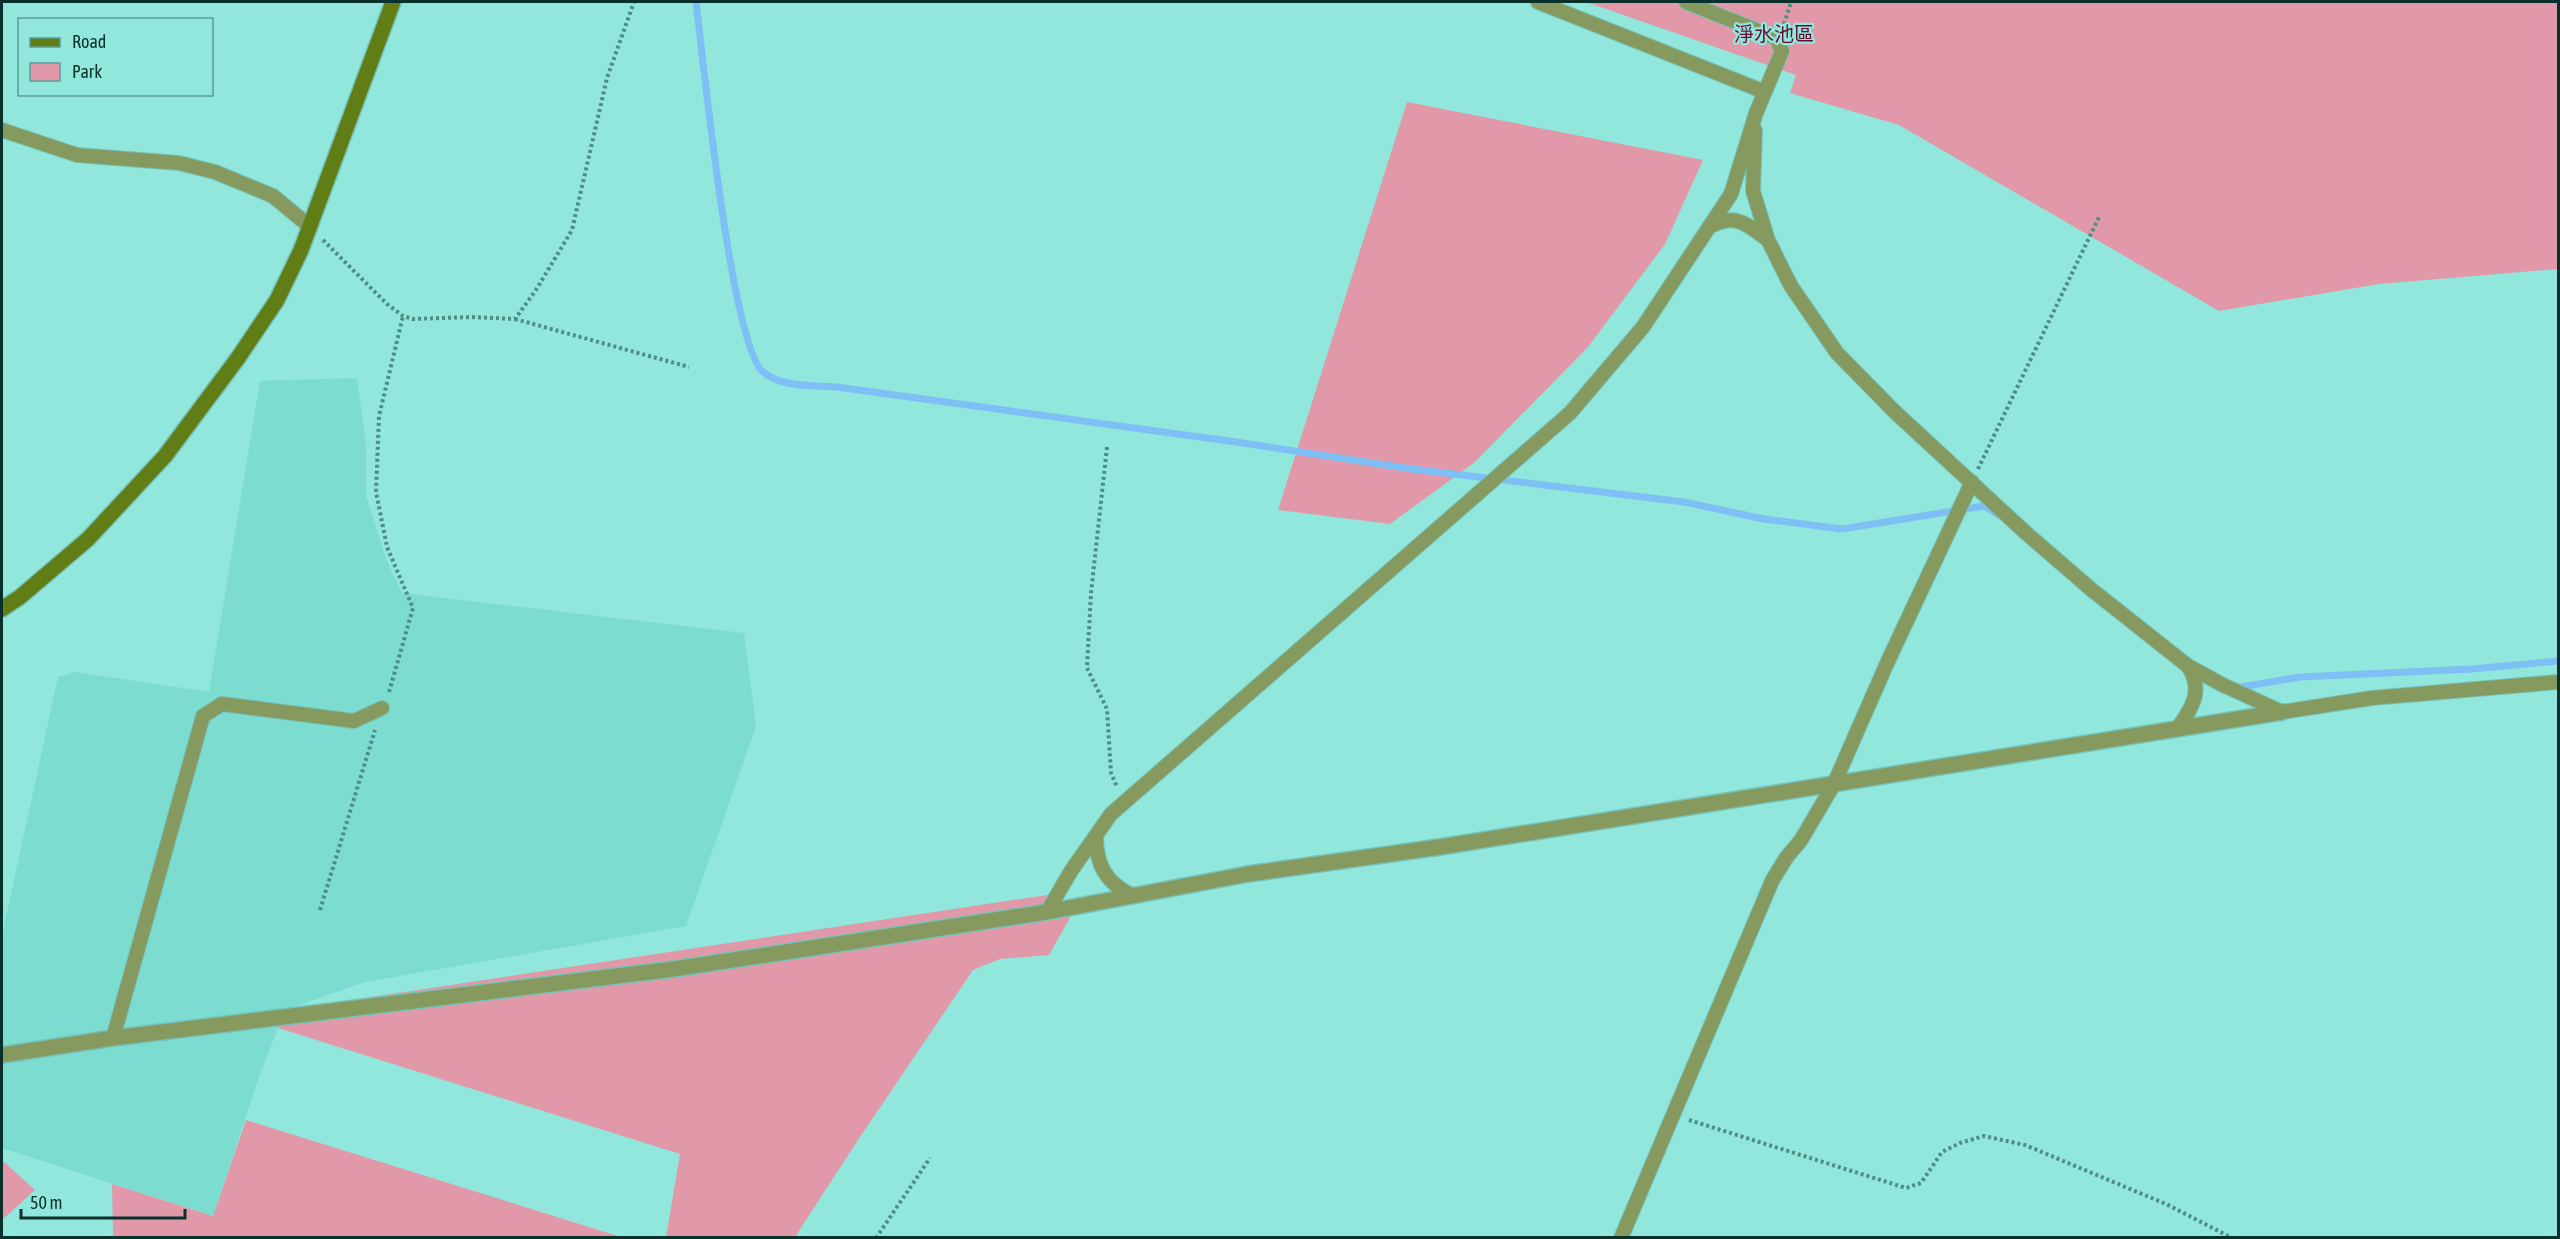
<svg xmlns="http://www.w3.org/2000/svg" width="2560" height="1239" font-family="'Asap Condensed','Noto Sans TC',sans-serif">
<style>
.built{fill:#7bdccf}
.green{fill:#e199aa}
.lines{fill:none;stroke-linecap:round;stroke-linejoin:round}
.stream{stroke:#7ebff5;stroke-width:7}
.service-casing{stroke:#76c2b8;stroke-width:16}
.minor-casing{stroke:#76c2b8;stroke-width:18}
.secondary-casing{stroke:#76c2b8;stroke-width:18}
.path{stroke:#4e8d84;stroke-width:4;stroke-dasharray:3 3;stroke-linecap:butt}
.service{stroke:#869a60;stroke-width:14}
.minor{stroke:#869a60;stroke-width:15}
.secondary{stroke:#617d16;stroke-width:15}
.labels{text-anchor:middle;stroke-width:4.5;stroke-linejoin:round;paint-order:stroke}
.park-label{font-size:20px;fill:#680b30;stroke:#91e7db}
</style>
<rect width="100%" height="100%" fill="#91e7db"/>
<path class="built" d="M357,378L366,444V496L386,559L402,593L744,633L756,726L686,926L365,982L285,1010L259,1077L213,1216L2,1148V936L58,677L75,672L209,692L260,381Z"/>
<path class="green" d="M1586,2H2558V269L2379,284L2219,311L1899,125L1790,93L1796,75Z
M1407,102L1703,160L1665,244L1588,347L1475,462L1390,524L1278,510Z
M1060,893L1072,914L1049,955L1000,959L973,970L856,1143L795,1237H666L680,1154L278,1028L285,1010Z
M246,1120L621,1237H113L112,1184L213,1216Z
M2,1160L35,1190L2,1220Z"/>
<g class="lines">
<path class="stream" d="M696,2C703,58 731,344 763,372C782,388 814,385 837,387L1236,442L1412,469L1684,502L1764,519L1842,529L1984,506L1999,515
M2235,688L2300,677L2472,669L2558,661"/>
<g class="service-casing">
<path id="service" d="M1538,2L1765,92
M2,130L77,155L179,163L215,172L273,196L308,225
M1755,130L1753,191L1768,240L1791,286L1837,353L1895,412L2026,533L2092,590L2188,666L2223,685L2282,712L2372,698L2558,682
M1711,226C1737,213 1746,224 1768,240
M2177,729C2192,709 2204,690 2188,666
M1096,836C1096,865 1106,883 1133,896
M1047,912L1071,871L1111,814L1570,413L1643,327L1731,194L1756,113L1782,51L1776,38L1686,2
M113,1038L203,716L222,704L354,721L382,708
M1621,1238L1772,881L1786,858L1801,840L1834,784L1888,661L1972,482"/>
</g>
<g class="minor-casing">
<path id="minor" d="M2,1055L113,1038L674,969L1047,912L1248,874L1440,847L2282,712"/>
</g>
<g class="secondary-casing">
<path id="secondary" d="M2,609L20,597L88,539L165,456L238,358L277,300L301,250L393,2"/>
</g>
<path class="path" d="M1784,24L1791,2
M323,240L387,304L403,316L413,319L472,317L515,319L536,290L572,230L607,78L634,2
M515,319L689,367
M1107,447L1091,593L1087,668L1107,709L1111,773L1117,787
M1978,469L2100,215
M389,692L413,608L387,547L376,492L379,416L403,316
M320,910L375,730
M1689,1120L1906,1188L1921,1183L1942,1152L1960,1143L1984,1136L2025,1145L2166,1204L2232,1238
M876,1238L930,1158"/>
<use href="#service" class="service"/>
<use href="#minor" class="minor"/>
<use href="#secondary" class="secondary"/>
</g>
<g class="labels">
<g class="park-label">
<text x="1774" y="41">淨水池區</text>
</g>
</g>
<rect width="2560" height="1239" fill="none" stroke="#0a302b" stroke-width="6"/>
<rect x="18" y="18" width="195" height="78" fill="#91e7db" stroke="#5b9e95" stroke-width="1.5"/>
<rect x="30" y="38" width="30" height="9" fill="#617d16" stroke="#5b9e95" stroke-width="1.5"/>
<text x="72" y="48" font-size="18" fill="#0a302b">Road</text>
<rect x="30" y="63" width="30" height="18" fill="#e199aa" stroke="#5b9e95" stroke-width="1.5"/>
<text x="72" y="78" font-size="18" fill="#0a302b">Park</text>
<path d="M21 1209v9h164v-9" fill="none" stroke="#0a302b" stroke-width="3"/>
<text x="30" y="1209" font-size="18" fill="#0a302b" stroke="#91e7db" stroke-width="4.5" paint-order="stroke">50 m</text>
</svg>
